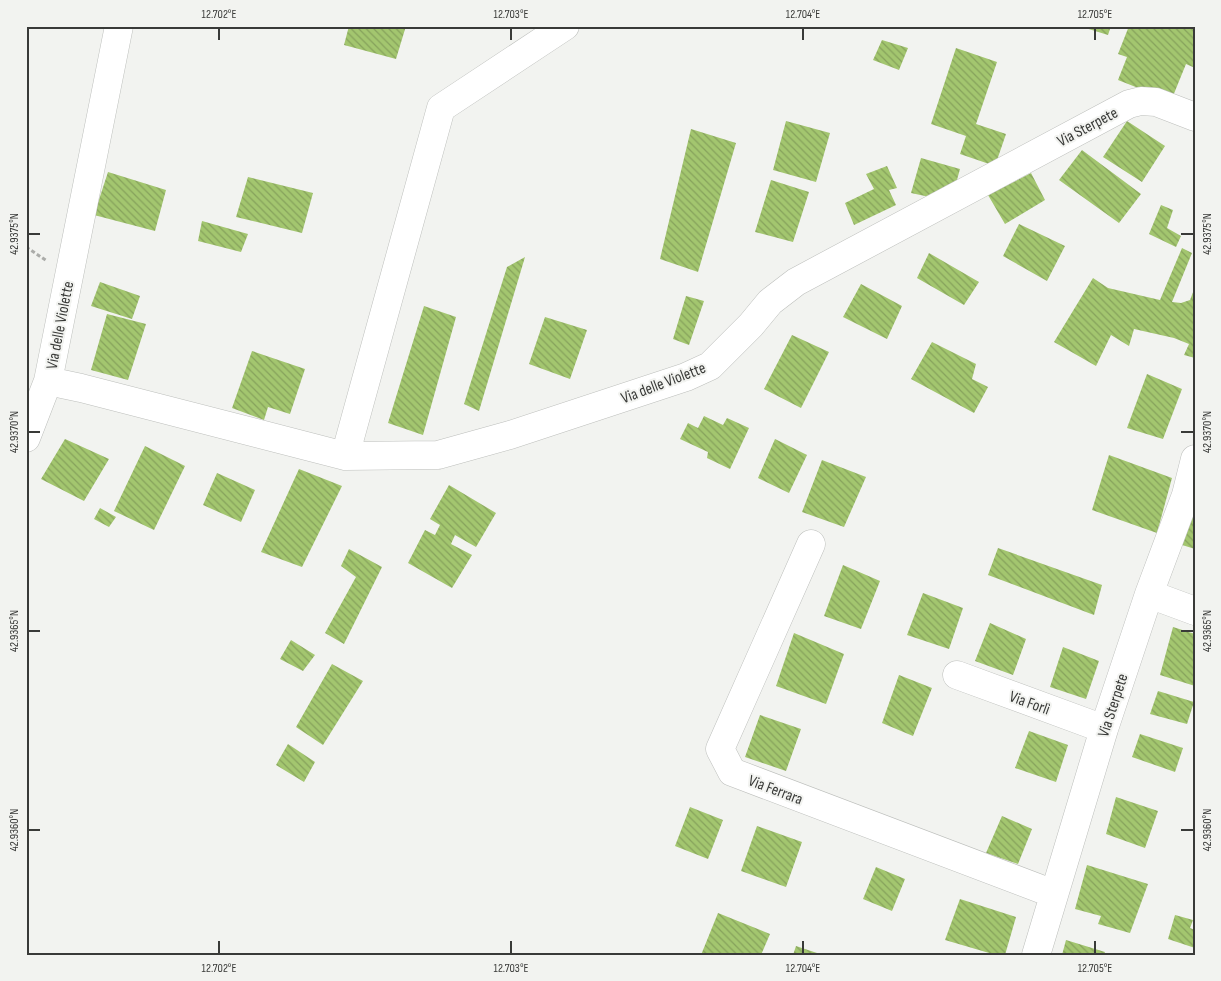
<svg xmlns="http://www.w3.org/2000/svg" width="1221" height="981" font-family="'Sofia Sans Condensed',sans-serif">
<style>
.building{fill:url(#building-back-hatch)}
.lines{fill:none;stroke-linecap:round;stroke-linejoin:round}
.minor-casing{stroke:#bdbfbc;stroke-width:29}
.path{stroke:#abaca9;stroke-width:3;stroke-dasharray:4 2.5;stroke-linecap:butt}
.minor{stroke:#fff;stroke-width:28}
.ticks{fill:none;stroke:#393a38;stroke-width:2}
.labels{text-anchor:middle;stroke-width:4;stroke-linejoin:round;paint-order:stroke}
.street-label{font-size:16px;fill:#393a38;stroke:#f2f3f0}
.neatline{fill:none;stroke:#393a38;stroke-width:2}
.ticks-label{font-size:12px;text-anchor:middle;fill:#393a38}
</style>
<defs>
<pattern id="building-back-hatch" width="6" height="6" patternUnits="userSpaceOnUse" patternTransform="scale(1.25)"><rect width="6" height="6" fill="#a3c66f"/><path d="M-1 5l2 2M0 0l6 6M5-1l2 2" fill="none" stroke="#86a25c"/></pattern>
</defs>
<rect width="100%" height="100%" fill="#f2f3f0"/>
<path class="building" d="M349,26H406L396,59L344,45Z
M1079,26H1111L1108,35Z
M1129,26H1195V68L1186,64L1171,101L1118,80L1127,57L1118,54Z
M882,40L908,48L899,70L873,60Z
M956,48L997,62L976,124L1006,134L995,166L960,154L966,136L931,124Z
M786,121L830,133L816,182L773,170Z
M1127,121L1165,146L1142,182L1103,157Z
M691,129L736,143L698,272L660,259Z
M1082,150L1141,194L1119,223L1059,180Z
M921,158L960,169L955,187L939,199L911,193Z
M887,166L897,188L889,190L896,205L854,225L845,203L874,189L866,174Z
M108,172L166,190L155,231L94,215Z
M1031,173L1045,200L1005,224L988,195Z
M248,177L313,193L302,233L236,217Z
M771,180L809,192L793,242L755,232Z
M1161,205L1173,210L1167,228L1181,236L1176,247L1149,234Z
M202,221L248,234L241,252L198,241Z
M1019,224L1065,246L1047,281L1003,256Z
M1182,248L1192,253L1172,302L1181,303L1190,300L1195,287V358L1184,355L1189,344L1174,338L1134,329L1129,346L1111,335L1096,366L1054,342L1093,278L1108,288L1160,300Z
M929,253L979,282L964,305L917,278Z
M525,257L479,411L464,404L507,267Z
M100,282L140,296L132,319L91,306Z
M861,284L902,306L887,339L843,317Z
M686,296L704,301L689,345L673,339Z
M424,306L456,317L423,435L388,423Z
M107,314L146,324L128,380L91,370Z
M545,317L587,330L570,379L529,364Z
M792,335L829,352L801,408L764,389Z
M932,342L976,364L972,379L988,387L974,413L911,379Z
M252,351L305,369L290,414L268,407L264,420L232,408Z
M1147,374L1182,389L1163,439L1127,428Z
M704,416L723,425L727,418L749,428L730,469L707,458L708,452L680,439L688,423L698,428Z
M65,439L109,459L84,501L41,479Z
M775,439L807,455L789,493L758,478Z
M145,446L185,466L154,530L114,511Z
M1109,455L1172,478L1157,533L1092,510Z
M822,460L866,477L844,527L802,512Z
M299,469L342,486L302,567L261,552Z
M217,473L255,490L241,522L203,505Z
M449,485L496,513L476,547L455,535L451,544L472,555L452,588L408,563L425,530L435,535L440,525L430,519Z
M1195,485V549L1179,544Z
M100,508L116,517L109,527L94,519Z
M998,548L1102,585L1094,615L988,575Z
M349,549L382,567L344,644L325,633L356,577L341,566Z
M843,565L880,581L861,629L824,616Z
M923,593L963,608L949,649L907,635Z
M990,623L1026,639L1013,675L975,661Z
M1173,627L1195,634V686L1160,675Z
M794,633L844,654L826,704L776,686Z
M291,640L315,655L303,671L280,659Z
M1063,647L1099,661L1086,699L1050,687Z
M332,664L363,681L323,745L296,727Z
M899,675L932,688L913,736L882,723Z
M1158,691L1194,702L1187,724L1150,714Z
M760,715L801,729L786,771L745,757Z
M1029,731L1068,745L1056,782L1015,768Z
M1140,734L1183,748L1175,772L1132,757Z
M288,744L315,762L304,782L276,765Z
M1116,797L1158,811L1145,848L1106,834Z
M690,807L723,820L708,859L675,846Z
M1002,816L1032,829L1018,864L986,853Z
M757,826L802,842L786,887L741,871Z
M1087,865L1148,884L1130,933L1098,924L1101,916L1075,909Z
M876,867L905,879L892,911L863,899Z
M960,899L1016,917L1005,955H996L945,940Z
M718,913L770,934L761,955H701Z
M1175,915L1193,920L1190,928L1195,930V948L1168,939Z
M1066,940L1105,952L1104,955H1062Z
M796,946L820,954V955H793Z"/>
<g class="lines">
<g class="minor-casing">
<path id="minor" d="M48,381L81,388L345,456L438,455L510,435L686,377L710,366L751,325L770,302L796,282L1129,104L1141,101L1156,102L1195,117
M26,438L48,381L119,26
M345,456L441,108L565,26
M811,544L720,749L732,772L1054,894
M1149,594L1195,611
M957,675L1104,729
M1036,955L1104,729L1149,594L1186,495L1195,459"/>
</g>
<path class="path" d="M26,247L47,261"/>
<use href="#minor" class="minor"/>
</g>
<path class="ticks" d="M219,28V40M511,28V40M803,28V40M1095,28V40M28,234H40M1181,234H1194M28,432H40M1181,432H1194M28,631H40M1181,631H1194M28,830H40M1181,830H1194M219,941V954M511,941V954M803,941V954M1095,941V954"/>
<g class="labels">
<g class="street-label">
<text transform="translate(1087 126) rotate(-28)" y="6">Via Sterpete</text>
<text transform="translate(59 325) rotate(-79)" y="6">Via delle Violette</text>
<text transform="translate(663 382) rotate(-21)" y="6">Via delle Violette</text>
<text transform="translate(1030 702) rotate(20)" y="6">Via Forlì</text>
<text transform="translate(1112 705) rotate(-72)" y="6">Via Sterpete</text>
<text transform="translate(776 789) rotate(21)" y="6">Via Ferrara</text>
</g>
</g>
<rect width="1221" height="981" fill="none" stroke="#f2f3f0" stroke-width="55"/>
<rect x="28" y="28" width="1166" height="926" class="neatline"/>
<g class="ticks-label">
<text x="219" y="18">12.702°E</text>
<text x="511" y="18">12.703°E</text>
<text x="803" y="18">12.704°E</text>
<text x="1095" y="18">12.705°E</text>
<text transform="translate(14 234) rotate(-90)" y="4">42.9375°N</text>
<text transform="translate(1207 234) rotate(-90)" y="4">42.9375°N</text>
<text transform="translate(14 432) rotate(-90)" y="4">42.9370°N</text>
<text transform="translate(1207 432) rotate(-90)" y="4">42.9370°N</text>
<text transform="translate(14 631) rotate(-90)" y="4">42.9365°N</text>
<text transform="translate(1207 631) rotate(-90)" y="4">42.9365°N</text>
<text transform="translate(14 830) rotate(-90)" y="4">42.9360°N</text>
<text transform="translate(1207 830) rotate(-90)" y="4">42.9360°N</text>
<text x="219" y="972">12.702°E</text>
<text x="511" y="972">12.703°E</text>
<text x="803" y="972">12.704°E</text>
<text x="1095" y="972">12.705°E</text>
</g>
</svg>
